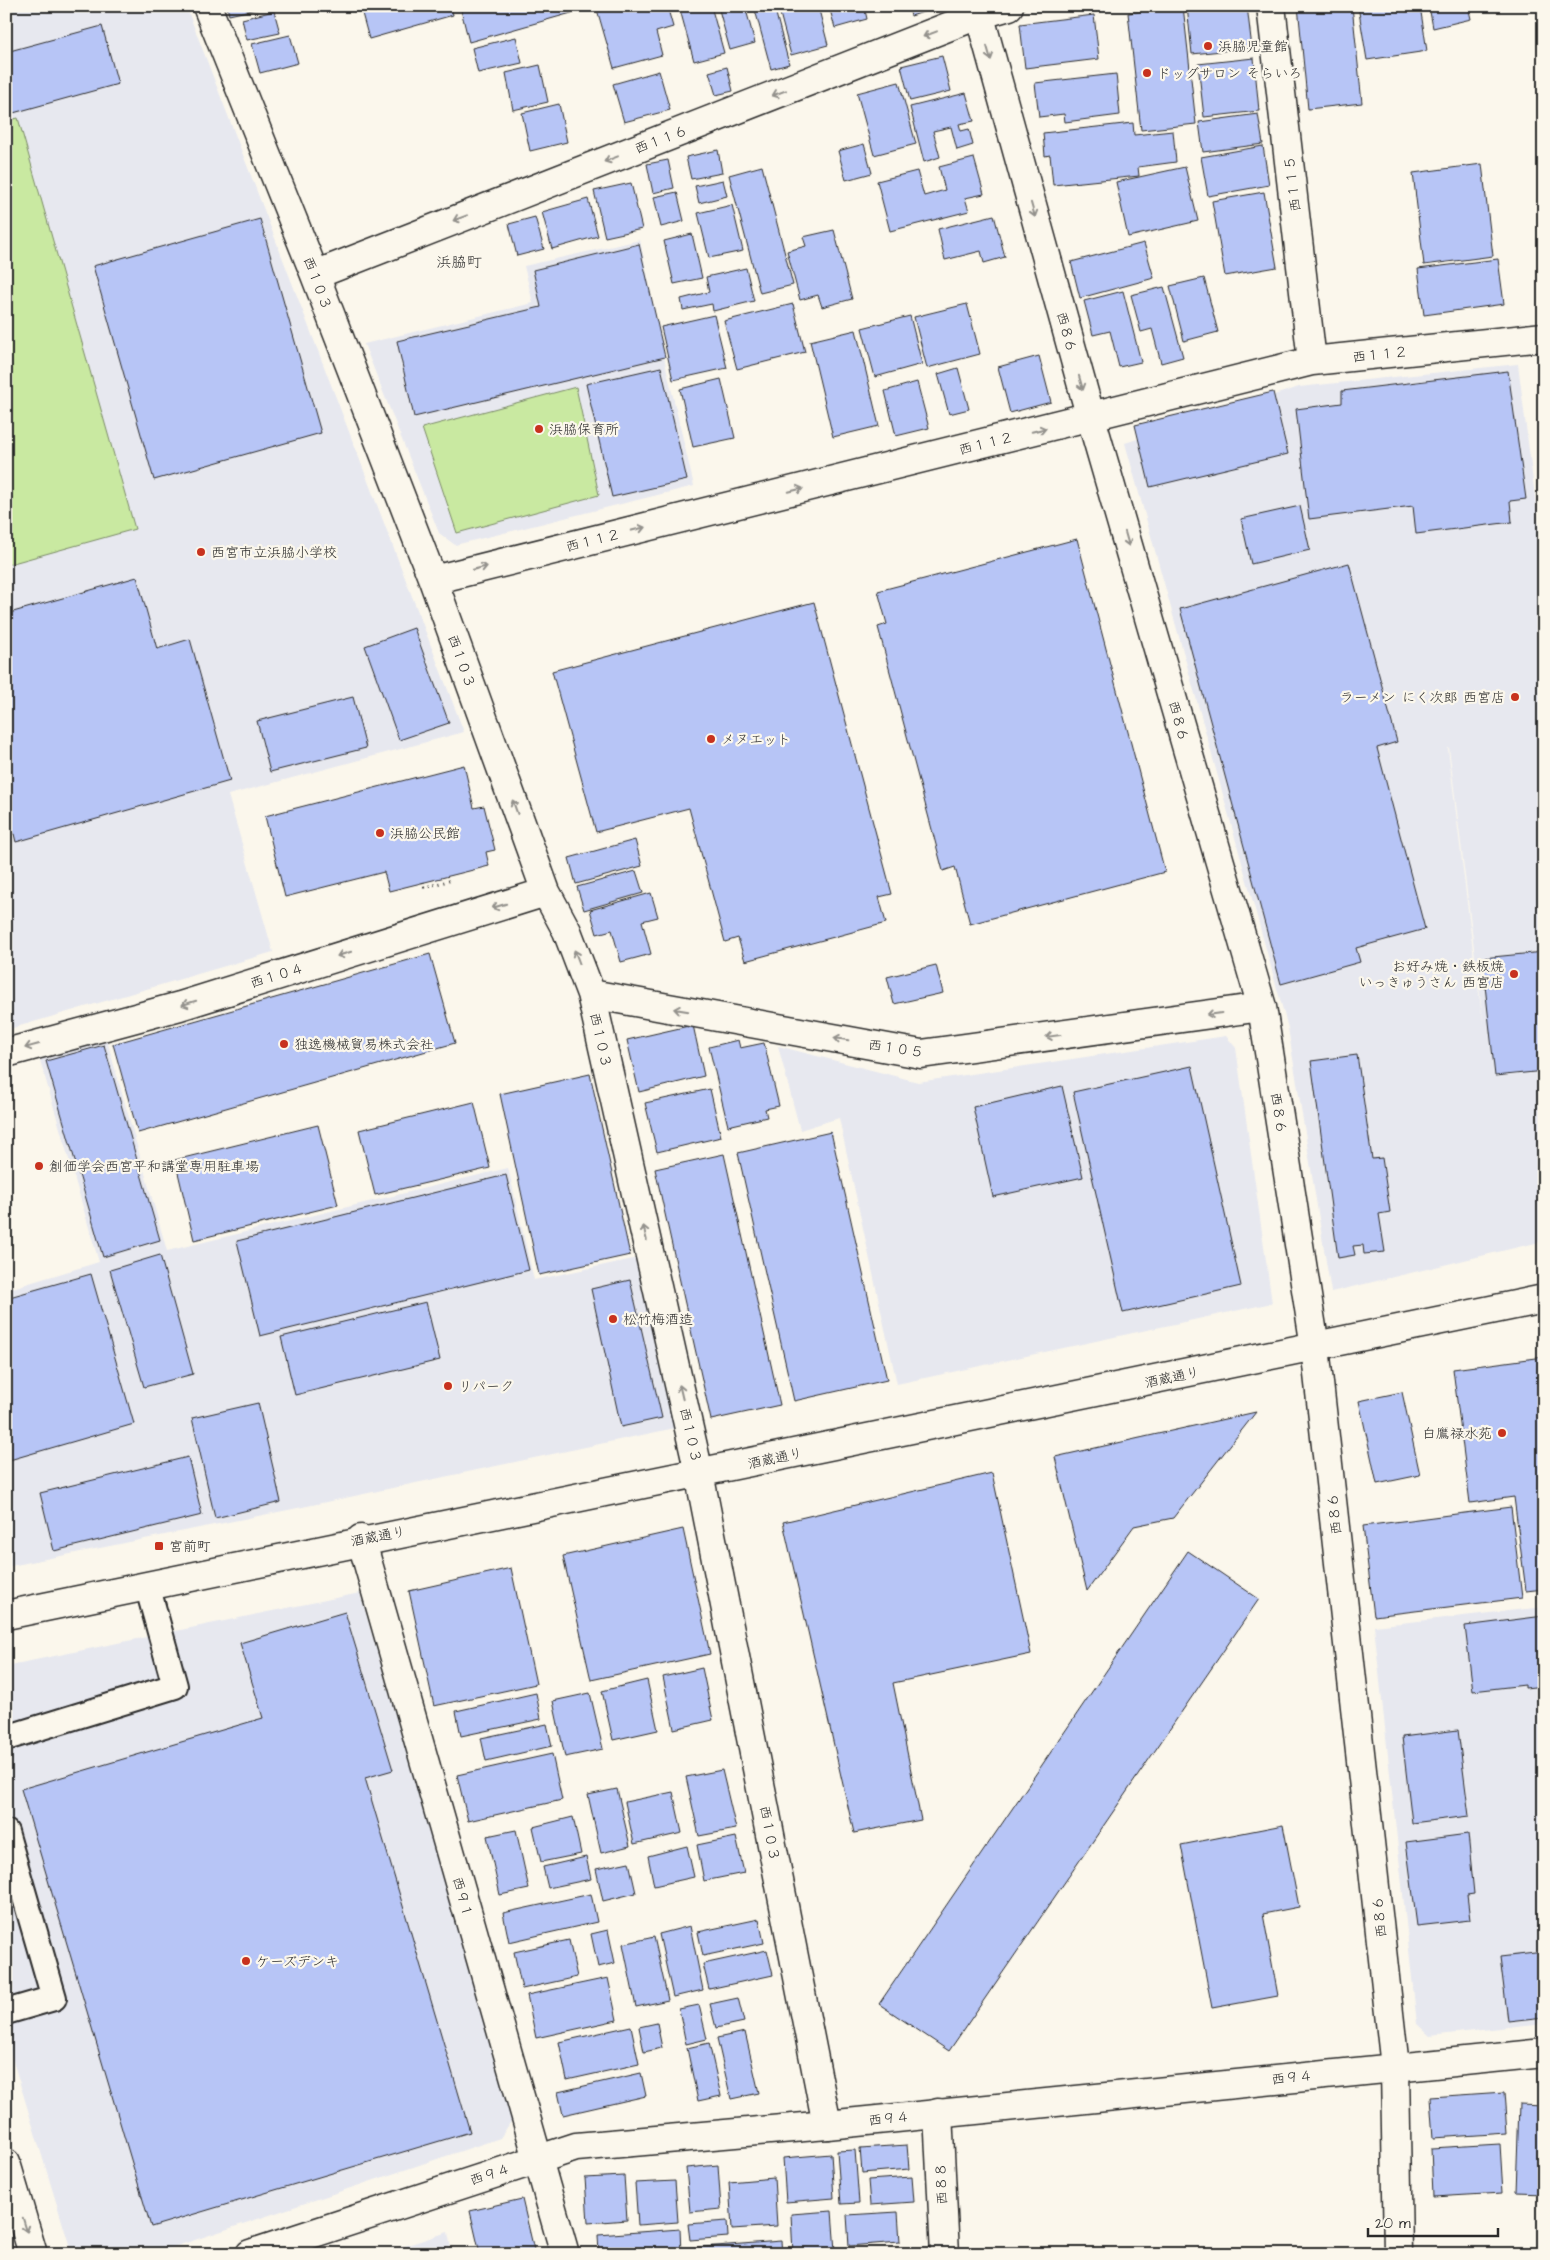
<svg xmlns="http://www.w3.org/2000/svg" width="1550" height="2260" font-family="'Architects Daughter','Klee One',sans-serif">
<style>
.built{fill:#e7e8ef;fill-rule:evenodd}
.green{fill:#c9e9a1;stroke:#7a8a66}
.building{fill:#b7c5f6;stroke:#2b2b2b}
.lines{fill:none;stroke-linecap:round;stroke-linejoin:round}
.lane-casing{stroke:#2b2b2b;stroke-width:28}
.street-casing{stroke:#2b2b2b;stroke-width:31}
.secondary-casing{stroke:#2b2b2b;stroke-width:31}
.path{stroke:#2b2b2b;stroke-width:3;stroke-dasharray:1 4;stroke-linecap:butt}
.lane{stroke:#fbf7ec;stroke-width:24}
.street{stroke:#fbf7ec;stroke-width:28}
.secondary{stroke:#fbf7ec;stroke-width:28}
.oneway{stroke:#93918c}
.poi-dot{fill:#c8321e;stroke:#fbf7ec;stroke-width:2}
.labels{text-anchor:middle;stroke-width:4.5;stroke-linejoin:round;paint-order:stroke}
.poi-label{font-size:14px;fill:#2b2b2b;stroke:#fbf7ec;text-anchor:start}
.street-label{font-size:14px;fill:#2b2b2b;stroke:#fbf7ec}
.neighbourhood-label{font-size:15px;fill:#2b2b2b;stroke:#fbf7ec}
</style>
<rect width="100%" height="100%" fill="#fbf7ec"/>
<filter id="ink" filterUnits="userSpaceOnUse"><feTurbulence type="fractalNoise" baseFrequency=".02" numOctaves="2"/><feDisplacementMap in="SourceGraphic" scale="10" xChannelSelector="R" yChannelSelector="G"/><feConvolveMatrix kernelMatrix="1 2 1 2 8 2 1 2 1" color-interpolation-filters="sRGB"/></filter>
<g filter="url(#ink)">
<path class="built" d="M29,6H186L464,732L228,795L273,952L6,1030V9Z
M640,240L667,371L694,486L455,545L439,533L364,344L533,303L524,266Z
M1518,364L1544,567V1241L1331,1292L1288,1028L1125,443L1299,387ZM1448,748H1449L1484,1028L1474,959Z
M1226,1036L1236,1048L1272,1303L897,1384L839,1118L800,1130L778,1046L918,1082Z
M107,1041L167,1251L508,1168L534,1280L638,1258L675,1428L293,1509L6,1567V1290L99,1262L40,1060Z
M360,1593L512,2120L500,2138L153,2254H72L6,2038V1666Z
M1544,1607V2023L1430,2036L1417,2024L1374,1626Z
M448,2232L452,2254H380Z"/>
<path class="green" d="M18,118L135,529L6,565V121Z
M576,387L599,495L457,533L422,428Z"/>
<path class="building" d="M227,6H270L229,15Z
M360,6H451L453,15L369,39Z
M460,6H596L469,42Z
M596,6H667L673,27L656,32L662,55L614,68Z
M679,6H711L724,53L694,61Z
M718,6H745L755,43L730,50Z
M754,6H774L789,64L771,69Z
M778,6H818L828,45L791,55Z
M829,6H864L867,19L835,28Z
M908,6H935L936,8L911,16Z
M1183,6L1196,124L1141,130L1128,13Z
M1187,6H1247L1252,48L1192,54Z
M1298,6H1352L1362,103L1308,109Z
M1358,6H1420L1427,51L1367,60Z
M1429,6H1468L1471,19L1433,28Z
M274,11L280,33L247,40L242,19Z
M1094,15L1099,59L1025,68L1020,24Z
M102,26L118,84L6,115V52Z
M290,35L298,63L260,73L252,44Z
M516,37L522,63L478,73L472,48Z
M942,56L951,91L910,101L901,66Z
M1254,58L1259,111L1204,117L1198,64Z
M540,65L548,102L513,110L506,73Z
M727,67L733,91L716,95L709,72Z
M659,71L670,110L624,122L613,84Z
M1116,74L1120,115L1065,122L1064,114L1039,117L1035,83Z
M899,82L916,144L874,155L857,93Z
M966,93L974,121L959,124L961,131L969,129L973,145L957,150L951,127L933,131L940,157L924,162L910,107Z
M559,104L567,142L530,151L522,113Z
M1258,114L1263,144L1203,152L1199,122Z
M1133,123L1134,135L1173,131L1176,162L1138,167L1139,176L1053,185L1050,155L1045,156L1043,133Z
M864,144L872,173L846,180L838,151Z
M1263,146L1269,185L1208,196L1201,157Z
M718,150L722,173L691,179L686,157Z
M974,158L984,194L965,198L969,211L890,231L877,181L917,171L924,196L945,190L939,167Z
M668,160L674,188L653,193L647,164Z
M1482,164L1493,256L1424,265L1413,173Z
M762,166L793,285L760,293L729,175Z
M1185,167L1198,221L1128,237L1116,182Z
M723,180L727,196L699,203L695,186Z
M631,183L642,229L605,237L594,191Z
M677,192L684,221L661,227L654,197Z
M1264,192L1277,267L1225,276L1212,201Z
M588,199L598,236L552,249L542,212Z
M732,205L743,251L709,258L698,213Z
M994,215L1005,257L984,263L981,251L945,260L938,229Z
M535,217L544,249L517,256L509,224Z
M260,219L321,433L154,480L93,266Z
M834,230L852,299L822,307L818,295L800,300L787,251L806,246L803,237Z
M692,234L702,278L674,284L664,241Z
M1144,243L1154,278L1080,298L1071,262Z
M639,244L665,357L414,417L397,341L541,307L533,270Z
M1498,259L1504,304L1424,315L1418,269Z
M746,268L754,301L713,311L712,304L683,310L681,299L709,292L706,277Z
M1204,278L1218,332L1184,341L1170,286Z
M1164,287L1183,357L1161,363L1152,329L1141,332L1131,295Z
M1123,291L1141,362L1119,367L1110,331L1093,335L1084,301Z
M793,304L805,352L737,369L724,321Z
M967,304L980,354L927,368L914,317Z
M714,315L727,368L673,380L661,327Z
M910,316L922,364L875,377L862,328Z
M856,330L879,426L833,437L810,341Z
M1039,356L1051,402L1010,413L998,367Z
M661,367L687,480L612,497L586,384Z
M958,368L969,409L949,414L938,374Z
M1508,371L1526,499L1510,501L1512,522L1416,534L1413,506L1309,519L1296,409L1342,403V391Z
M721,379L735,438L693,447L680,389Z
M917,382L929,428L896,436L885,391Z
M1273,392L1288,454L1150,487L1135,425Z
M1300,506L1310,550L1251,564L1241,519Z
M1077,539L1165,872L970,924L955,867L943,871L878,627L887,624L878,591Z
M1349,563L1397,742L1377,748L1425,929L1356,948L1360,962L1281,984L1180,609Z
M137,577L157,649L190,639L230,781L16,842L14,834L6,836V614Z
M814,602L892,894L879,897L886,923L745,961L738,938L725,942L689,808L596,832L552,671Z
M414,628L449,723L399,740L365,646Z
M353,697L366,748L270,772L257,721Z
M464,765L474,808L484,806L495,850L486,852L489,866L389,891L384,872L285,897L265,816Z
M635,840L642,866L576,884L569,858Z
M636,871L643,893L584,910L577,887Z
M651,893L658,917L642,921L651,954L621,962L612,930L597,934L590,910Z
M1544,952V1071L1495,1076L1482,958Z
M430,954L455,1043L138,1133L113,1044Z
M936,965L943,993L894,1004L887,977Z
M693,1025L704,1076L639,1092L627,1040Z
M738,1040L740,1048L764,1043L779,1106L765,1109L767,1117L728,1126L709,1047Z
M104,1045L160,1240L103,1257L46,1061Z
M1357,1055L1372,1159L1382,1158L1390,1212L1379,1214L1385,1252L1364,1254L1363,1245L1353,1246L1355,1255L1338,1258L1311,1061Z
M1192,1066L1241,1286L1123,1313L1073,1092Z
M590,1074L630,1255L539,1275L500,1094Z
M1062,1086L1083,1177L993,1197L973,1107Z
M710,1089L721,1137L657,1152L645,1103Z
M474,1102L490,1168L375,1195L359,1130Z
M318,1125L338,1205L194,1240L175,1160Z
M831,1132L887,1380L794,1401L738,1153Z
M724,1154L780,1405L711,1420L655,1169Z
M506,1175L529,1270L260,1336L237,1241Z
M160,1255L193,1374L144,1387L110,1270Z
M91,1274L134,1424L6,1461V1298Z
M630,1280L662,1418L621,1427L591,1289Z
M426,1302L440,1360L295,1395L281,1337Z
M1544,1357V1589L1526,1591L1514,1497L1470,1503L1453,1369Z
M1402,1392L1420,1475L1377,1484L1359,1401Z
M258,1403L281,1502L215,1518L192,1418Z
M1256,1412L1173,1518L1134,1526L1087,1591L1055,1457Z
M188,1457L202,1515L54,1551L40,1493Z
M992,1473L1031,1654L893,1683L921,1820L854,1833L783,1522Z
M1511,1507L1522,1598L1374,1616L1363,1526Z
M683,1529L710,1654L591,1680L563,1556Z
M1188,1551L1259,1599L949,2051L879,2004Z
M511,1568L536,1684L434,1706L409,1591Z
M345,1612L393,1770L365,1778L470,2132L151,2227L21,1789L263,1718L240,1643Z
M1544,1616V1686L1525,1688V1685L1473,1691L1465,1626Z
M702,1668L713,1720L674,1729L663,1677Z
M647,1680L658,1730L613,1740L602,1691Z
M536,1693L541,1719L461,1736L456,1711Z
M590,1693L603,1749L565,1757L553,1701Z
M547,1724L552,1746L486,1761L481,1738Z
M1458,1730L1469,1816L1412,1823L1402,1737Z
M552,1754L562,1800L468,1821L457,1775Z
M722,1770L736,1829L699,1836L686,1777Z
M617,1789L630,1846L601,1853L588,1795Z
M673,1792L682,1833L634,1844L625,1802Z
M573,1817L581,1854L541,1862L533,1827Z
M1283,1825L1299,1907L1263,1914L1278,1996L1212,2008L1181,1845Z
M516,1830L529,1889L500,1895L487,1836Z
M1468,1834L1474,1894L1467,1895L1470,1920L1417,1926L1406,1842Z
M736,1837L744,1873L704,1881L697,1845Z
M687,1846L694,1877L654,1886L648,1856Z
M586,1857L591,1879L548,1888L543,1867Z
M629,1862L636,1893L603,1901L596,1869Z
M591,1894L597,1922L509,1942L503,1913Z
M759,1919L764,1943L703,1956L698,1932Z
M690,1926L703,1990L673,1997L659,1934Z
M608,1930L615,1963L598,1967L591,1934Z
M654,1937L668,2000L636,2007L623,1944Z
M569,1940L577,1977L522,1989L514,1952Z
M767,1950L773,1975L709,1989L703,1964Z
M1544,1952V2017L1508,2021L1500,1957Z
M608,1978L617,2020L536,2038L527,1995Z
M738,1998L744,2022L716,2028L710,2004Z
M699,2005L707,2039L686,2044L679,2009Z
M657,2023L662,2048L644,2052L639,2027Z
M631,2026L639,2064L567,2080L559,2042Z
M745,2032L759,2093L731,2099L717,2038Z
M709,2043L721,2096L698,2101L687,2048Z
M641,2073L646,2096L563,2115L558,2092Z
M1504,2092L1507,2133L1433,2138L1430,2097Z
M1519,2105L1544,2106V2193L1516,2192Z
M1500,2144L1503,2193L1433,2197L1431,2148Z
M907,2145L909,2169L862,2173L860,2148Z
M855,2150L859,2203L841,2204L837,2151Z
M831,2154L834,2198L786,2202L783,2158Z
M718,2165L721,2209L690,2212L686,2168Z
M624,2176L627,2220L588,2223L585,2178Z
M912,2177L914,2202L870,2205L868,2180Z
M774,2178L777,2226L732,2229L729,2182Z
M675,2181L678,2222L638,2225L635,2183Z
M522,2199L535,2254H480L470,2211Z
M832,2211L835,2251L793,2254L791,2214Z
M898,2212L900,2242L849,2246L847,2215Z
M727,2221L728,2237L690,2240L688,2224Z
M680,2229L681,2254H599L598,2235Z
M781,2241L782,2254H690V2248Z"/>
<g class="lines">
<g class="lane-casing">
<path id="lane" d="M6,1738L175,1686L147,1585
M6,1832L54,1998L6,2012"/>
</g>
<g class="street-casing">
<path id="street" d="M207,6L315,275L433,580L546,892L567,931L591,994L699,1473L827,2125
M977,6L1091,418L1262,1007L1315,1347L1395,2067L1398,2254
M1271,6L1312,361
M315,275L978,15L1009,6
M433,580L1312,361L1544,337
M591,994L921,1054L1262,1007
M6,1053L180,1006L546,892
M361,1539L565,2254
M938,2113L945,2254"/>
</g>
<g class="secondary-casing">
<path id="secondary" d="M6,1615C518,1506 1032,1407 1544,1299
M6,2163L33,2254
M250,2254L576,2147L827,2125L1544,2053"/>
</g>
<path class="path" d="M423,882L424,887L453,880"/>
<use href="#lane" class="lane"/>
<use href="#street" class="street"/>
<use href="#secondary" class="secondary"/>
</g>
<defs><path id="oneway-shaft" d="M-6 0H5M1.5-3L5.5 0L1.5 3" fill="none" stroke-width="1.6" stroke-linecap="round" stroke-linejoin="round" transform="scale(1.25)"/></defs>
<g class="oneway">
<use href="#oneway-shaft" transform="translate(930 34) rotate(159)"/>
<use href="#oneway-shaft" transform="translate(989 53) rotate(74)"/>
<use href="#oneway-shaft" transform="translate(779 93) rotate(159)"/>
<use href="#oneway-shaft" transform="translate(611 159) rotate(159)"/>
<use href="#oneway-shaft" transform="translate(1033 210) rotate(74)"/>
<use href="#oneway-shaft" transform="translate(460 218) rotate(159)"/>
<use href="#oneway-shaft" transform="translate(1081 383) rotate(74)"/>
<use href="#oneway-shaft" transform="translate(1039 430) rotate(-14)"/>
<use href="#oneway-shaft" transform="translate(796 490) rotate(-14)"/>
<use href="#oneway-shaft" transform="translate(638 529) rotate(-14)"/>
<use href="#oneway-shaft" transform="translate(1127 539) rotate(74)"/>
<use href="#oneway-shaft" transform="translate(480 568) rotate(-14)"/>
<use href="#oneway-shaft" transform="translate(515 807) rotate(-110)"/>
<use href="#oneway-shaft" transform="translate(499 906) rotate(163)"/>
<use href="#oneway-shaft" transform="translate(344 954) rotate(163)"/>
<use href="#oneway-shaft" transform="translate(577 957) rotate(-111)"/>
<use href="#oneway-shaft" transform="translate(189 1003) rotate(163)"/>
<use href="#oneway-shaft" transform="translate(681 1010) rotate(-170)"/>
<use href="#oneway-shaft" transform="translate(1214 1014) rotate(172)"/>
<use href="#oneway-shaft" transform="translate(1053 1036) rotate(172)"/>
<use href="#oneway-shaft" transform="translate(841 1039) rotate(-170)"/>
<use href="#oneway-shaft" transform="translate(32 1046) rotate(165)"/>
<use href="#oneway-shaft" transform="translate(645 1233) rotate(-103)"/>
<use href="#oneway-shaft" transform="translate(681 1392) rotate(-103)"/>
<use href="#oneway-shaft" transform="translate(25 2225) rotate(73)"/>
</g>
</g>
<g class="poi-dot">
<circle cx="1208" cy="46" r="5"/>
<circle cx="1147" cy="73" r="5"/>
<circle cx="539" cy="429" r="5"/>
<circle cx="201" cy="552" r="5"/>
<circle cx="1515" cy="697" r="5"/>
<circle cx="711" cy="739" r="5"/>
<circle cx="380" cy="833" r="5"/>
<circle cx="1514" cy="974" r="5"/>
<circle cx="284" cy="1044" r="5"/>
<circle cx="39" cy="1166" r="5"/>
<circle cx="613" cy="1319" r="5"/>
<circle cx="448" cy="1386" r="5"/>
<circle cx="1502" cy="1433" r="5"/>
<rect x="154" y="1541" width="10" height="10" rx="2.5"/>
<circle cx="246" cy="1961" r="5"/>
</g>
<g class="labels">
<g class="poi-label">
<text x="1218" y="51">浜脇児童館</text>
<text x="1157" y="78">ドッグサロン そらいろ</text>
<text x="549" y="434">浜脇保育所</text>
<text x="211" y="557">西宮市立浜脇小学校</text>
<text x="1505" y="702" text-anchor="end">ラーメン にく次郎 西宮店</text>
<text x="721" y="744">メヌエット</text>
<text x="390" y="838">浜脇公民館</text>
<text x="1504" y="971" text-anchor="end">お好み焼・鉄板焼<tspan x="1504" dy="16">いっきゅうさん 西宮店</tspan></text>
<text x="294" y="1049">独逸機械貿易株式会社</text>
<text x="49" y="1171">創価学会西宮平和講堂専用駐車場</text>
<text x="623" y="1324">松竹梅酒造</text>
<text x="458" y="1391">リパーク</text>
<text x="1492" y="1438" text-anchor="end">白鷹禄水苑</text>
<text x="169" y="1551">宮前町</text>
<text x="256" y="1966">ケーズデンキ</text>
</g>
<g class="street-label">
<text transform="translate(661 139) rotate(-21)" y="5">西１１６</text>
<text transform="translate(1292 184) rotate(-97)" y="5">西１１５</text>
<text transform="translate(318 283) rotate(69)" y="5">西１０３</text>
<text transform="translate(1067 332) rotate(74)" y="5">西８６</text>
<text transform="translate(1380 354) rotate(-6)" y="5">西１１２</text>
<text transform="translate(986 443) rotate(-14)" y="5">西１１２</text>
<text transform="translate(593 540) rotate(-14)" y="5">西１１２</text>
<text transform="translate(462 661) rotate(70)" y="5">西１０３</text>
<text transform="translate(1179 721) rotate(74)" y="5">西８６</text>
<text transform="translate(277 975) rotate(-17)" y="5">西１０４</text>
<text transform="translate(601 1040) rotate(77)" y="5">西１０３</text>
<text transform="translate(896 1048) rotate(8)" y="5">西１０５</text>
<text transform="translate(1279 1113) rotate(81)" y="5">西８６</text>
<text transform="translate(1172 1377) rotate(-12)" y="5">酒蔵通り</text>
<text transform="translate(691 1435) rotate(77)" y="5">西１０３</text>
<text transform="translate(775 1458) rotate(-12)" y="5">酒蔵通り</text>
<text transform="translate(1334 1514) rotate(-96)" y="5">西８６</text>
<text transform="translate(378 1536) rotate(-11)" y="5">酒蔵通り</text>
<text transform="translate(770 1833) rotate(79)" y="5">西１０３</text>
<text transform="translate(463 1897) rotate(74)" y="5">西９１</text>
<text transform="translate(1379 1917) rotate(-96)" y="5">西８６</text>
<text transform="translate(1292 2077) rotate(-6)" y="5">西９４</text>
<text transform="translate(889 2118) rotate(-6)" y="5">西９４</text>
<text transform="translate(490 2174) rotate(-18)" y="5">西９４</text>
<text transform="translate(941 2184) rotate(-93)" y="5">西８８</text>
</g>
<g class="neighbourhood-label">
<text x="459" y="267">浜脇町</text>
</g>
</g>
<rect width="1550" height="2260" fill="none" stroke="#fbf7ec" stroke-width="25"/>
<rect x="12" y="12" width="1525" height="2235" fill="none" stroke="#2b2b2b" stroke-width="2" filter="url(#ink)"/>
<path d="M1368 2228v8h130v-8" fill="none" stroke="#2b2b2b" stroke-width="2.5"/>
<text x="1375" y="2228" font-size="15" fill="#2b2b2b" stroke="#fbf7ec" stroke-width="4" paint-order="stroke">20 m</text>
</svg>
